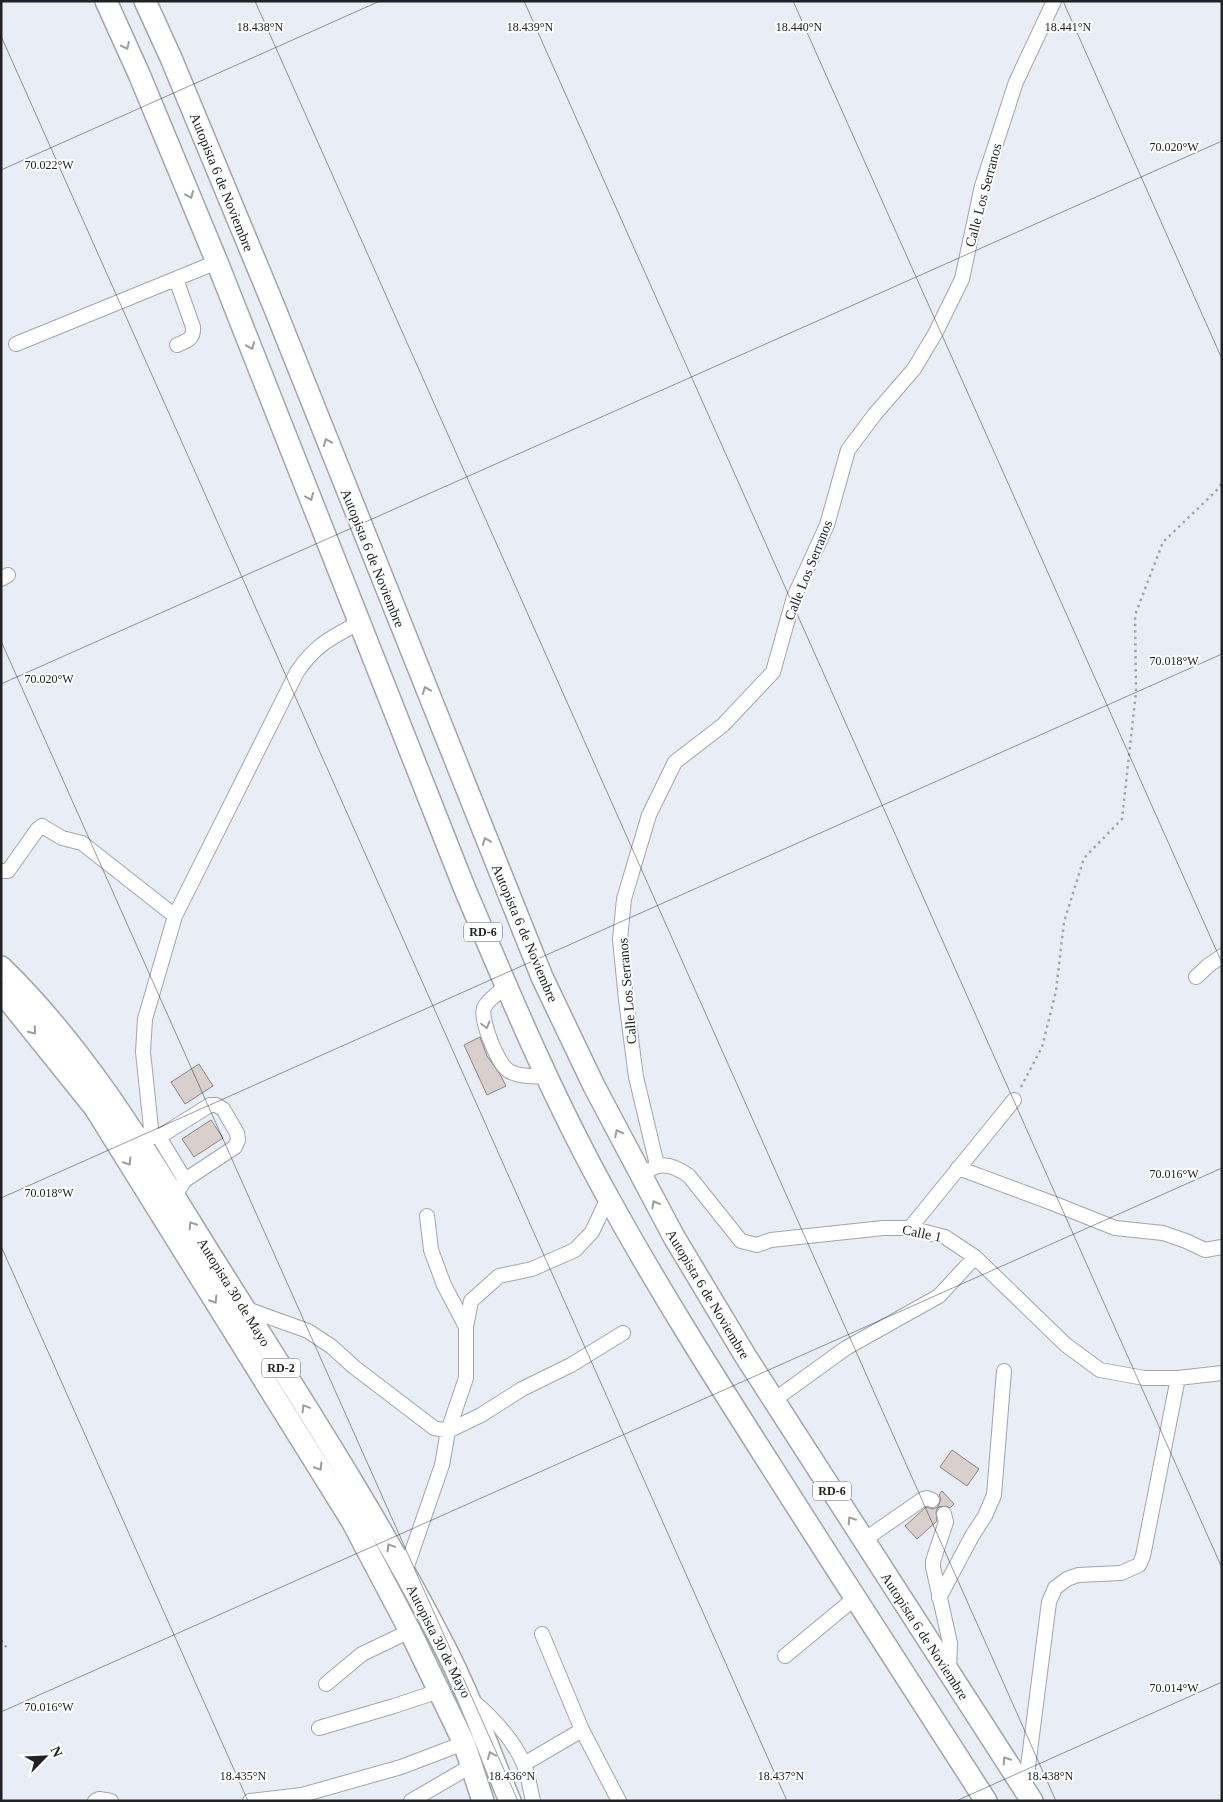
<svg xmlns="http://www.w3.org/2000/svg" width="1223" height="1802" font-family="'Times New Roman',serif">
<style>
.building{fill:#d9cfcd;stroke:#8d8382}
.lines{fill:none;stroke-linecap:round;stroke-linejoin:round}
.minor-casing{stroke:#a1a5ad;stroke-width:16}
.highway-casing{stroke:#a1a5ad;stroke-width:24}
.path{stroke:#a3a7ad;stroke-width:2.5;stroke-dasharray:2.5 4;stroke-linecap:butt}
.minor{stroke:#fff;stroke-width:14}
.highway{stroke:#fff;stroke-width:21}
.oneway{stroke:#9b9c9c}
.ticks{fill:none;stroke:#202224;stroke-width:1;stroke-opacity:0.45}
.labels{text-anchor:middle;stroke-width:4;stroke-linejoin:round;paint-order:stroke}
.shield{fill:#fff;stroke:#636466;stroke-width:1}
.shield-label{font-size:12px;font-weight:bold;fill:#202224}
.street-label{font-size:14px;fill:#202224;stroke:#fff}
.ticks-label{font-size:12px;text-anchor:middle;fill:#202224;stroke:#fff;stroke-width:4;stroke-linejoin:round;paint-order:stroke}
</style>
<rect width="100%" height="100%" fill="#e9eef6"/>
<path class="building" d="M480,1037L487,1056L501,1076L506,1086L487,1095L464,1045Z
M199,1064L213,1086L185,1104L171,1082Z
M211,1120L223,1138L194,1157L182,1139Z
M952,1450L979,1469L967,1486L940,1467Z
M942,1491L954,1504L950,1508L946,1506L938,1507L936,1512L937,1521L917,1539L905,1526L926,1507L933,1509L938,1507L941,1499L939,1495Z"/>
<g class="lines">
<g class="minor-casing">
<path id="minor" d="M176,279L193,327C194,339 187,341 177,345
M16,344L217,262
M1,579L8,575
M1,871H8L37,830L42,826L62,838L82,843L175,916
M1196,977L1209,965L1222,956
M506,986C500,992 487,1000 484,1008C480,1020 498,1065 509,1071C518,1077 536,1076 547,1077
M147,1137H159L210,1105H216L223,1109L237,1133L238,1140L235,1147L185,1180L174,1197
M159,1137L185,1180
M140,1143L147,1137L151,1128L143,1052L145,1019L175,916L297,672C316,644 331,638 360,622
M657,1165L636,1077L626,1000L620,939L624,899L649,815L675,762L723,725L773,672L794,597L827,525L848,450L875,414L914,369L936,332L962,279L982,186L1016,82L1054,1
M958,1168L1055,1204L1115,1228L1163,1233L1186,1241L1205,1250L1222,1247
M651,1169C663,1161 678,1168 689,1176L741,1241L757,1245L771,1240L883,1228H910L945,1237L975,1257L1066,1345L1100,1370L1144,1378H1178L1222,1373
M427,1216L431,1250L444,1285L466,1327
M910,1228L1014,1100
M244,1308L308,1331L332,1347L354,1367L434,1428L448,1431L481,1415L522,1389L571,1365L623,1333
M774,1400L846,1348L939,1296L975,1257
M944,1514L946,1522L933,1561V1567L950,1643L949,1671
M864,1540L923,1499L927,1498L932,1500
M405,1572L442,1465L448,1431L466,1378V1327L471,1301L499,1276L532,1269L575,1250L592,1232L608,1198
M939,1598L972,1536L985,1516L994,1495L1004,1371
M542,1634L582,1730L619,1801
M785,1656L855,1598
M326,1684L362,1654L410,1631
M473,1701C493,1718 512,1738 523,1762C528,1774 530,1788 533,1801
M319,1728L394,1706L439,1691
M524,1764L582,1730
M1025,1790L1049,1602L1055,1588L1067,1579L1078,1575L1121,1573L1139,1565L1143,1556L1178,1378
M95,1801L99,1799L111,1801
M250,1801L302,1795L401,1767L464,1743
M411,1801L471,1766"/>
</g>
<g class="highway-casing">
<path id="highway" d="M106,1L139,74L217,262L464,887C509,993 553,1099 609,1199C659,1290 715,1378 771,1466C842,1578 914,1689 986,1801
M145,1L171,58L275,309L542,977L594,1086L674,1237L746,1357L1032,1801
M1,967C91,1054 154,1165 220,1270C296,1391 377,1515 442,1642C469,1693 488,1748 510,1801
M1,994L9,1001L95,1108L352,1521L410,1631L464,1743L483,1801"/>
</g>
<path class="path" d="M1021,1087L1042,1047L1056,991L1064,922L1084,858L1122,819L1136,692L1135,615L1163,542L1216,491L1222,483
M1,1640L7,1648"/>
<use href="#minor" class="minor"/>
<use href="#highway" class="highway"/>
</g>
<defs><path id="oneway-chevron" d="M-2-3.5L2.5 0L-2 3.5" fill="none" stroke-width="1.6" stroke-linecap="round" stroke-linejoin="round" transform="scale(1.25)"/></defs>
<g class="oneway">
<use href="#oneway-chevron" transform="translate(126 46) rotate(65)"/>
<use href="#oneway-chevron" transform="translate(190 195) rotate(67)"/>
<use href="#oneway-chevron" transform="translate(251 346) rotate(68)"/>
<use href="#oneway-chevron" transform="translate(327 442) rotate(-112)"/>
<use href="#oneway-chevron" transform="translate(310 497) rotate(68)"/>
<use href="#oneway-chevron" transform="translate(426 690) rotate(-112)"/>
<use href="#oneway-chevron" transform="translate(486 841) rotate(-112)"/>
<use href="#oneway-chevron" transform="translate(486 1025) rotate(75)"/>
<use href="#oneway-chevron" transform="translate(33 1031) rotate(51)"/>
<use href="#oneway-chevron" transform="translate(618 1133) rotate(-117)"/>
<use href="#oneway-chevron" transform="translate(128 1162) rotate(58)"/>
<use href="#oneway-chevron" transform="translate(655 1204) rotate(-119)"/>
<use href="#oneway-chevron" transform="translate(192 1225) rotate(-122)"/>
<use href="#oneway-chevron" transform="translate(214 1300) rotate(58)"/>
<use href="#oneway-chevron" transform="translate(305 1408) rotate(-121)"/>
<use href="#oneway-chevron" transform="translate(319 1467) rotate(58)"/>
<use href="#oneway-chevron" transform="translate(851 1520) rotate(-123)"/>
<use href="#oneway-chevron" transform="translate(390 1547) rotate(-121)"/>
<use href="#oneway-chevron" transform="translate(491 1755) rotate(-112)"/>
<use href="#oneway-chevron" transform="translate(1006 1760) rotate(-123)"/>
</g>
<path class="ticks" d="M255,1L1056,1801M524,1L1222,1568M793,1L1222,963M1063,1L1222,359M1,36L787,1801M1,170L380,1M1,641L518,1801M1,684L1222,141M1,1198L1222,654M1,1246L248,1801M1,1712L1222,1168M956,1801L1222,1682"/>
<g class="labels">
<g class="shield">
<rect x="464" y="922.5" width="38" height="19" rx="4"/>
<rect x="262" y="1358.5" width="38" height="19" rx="4"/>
<rect x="813" y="1481.5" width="38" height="19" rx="4"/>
</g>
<g class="shield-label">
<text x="483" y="936">RD-6</text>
<text x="281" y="1372">RD-2</text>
<text x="832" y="1495">RD-6</text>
</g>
<g class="street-label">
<text transform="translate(222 182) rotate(68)" y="5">Autopista 6 de Noviembre</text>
<text transform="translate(983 195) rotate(-75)" y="5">Calle Los Serranos</text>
<text transform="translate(373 558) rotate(68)" y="5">Autopista 6 de Noviembre</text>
<text transform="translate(808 570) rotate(-68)" y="5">Calle Los Serranos</text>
<text transform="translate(525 933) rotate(67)" y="5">Autopista 6 de Noviembre</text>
<text transform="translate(627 991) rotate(-95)" y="5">Calle Los Serranos</text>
<text transform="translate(922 1233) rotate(12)" y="5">Calle 1</text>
<text transform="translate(234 1292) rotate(58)" y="5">Autopista 30 de Mayo</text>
<text transform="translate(708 1294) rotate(59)" y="5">Autopista 6 de Noviembre</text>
<text transform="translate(925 1636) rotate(57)" y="5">Autopista 6 de Noviembre</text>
<text transform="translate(439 1641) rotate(63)" y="5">Autopista 30 de Mayo</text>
</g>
</g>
<g class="ticks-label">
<text x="260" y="31">18.438°N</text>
<text x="530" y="31">18.439°N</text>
<text x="1068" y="31">18.441°N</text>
<text x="799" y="31">18.440°N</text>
<text x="1174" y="151">70.020°W</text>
<text x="49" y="169">70.022°W</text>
<text x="1174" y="665">70.018°W</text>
<text x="49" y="683">70.020°W</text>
<text x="1174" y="1178">70.016°W</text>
<text x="49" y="1197">70.018°W</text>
<text x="1174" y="1692">70.014°W</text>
<text x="49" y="1711">70.016°W</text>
<text x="243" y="1780">18.435°N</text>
<text x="512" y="1780">18.436°N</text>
<text x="781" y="1780">18.437°N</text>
<text x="1050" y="1780">18.438°N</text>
</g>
<rect width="1223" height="1802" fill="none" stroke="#202224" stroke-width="5"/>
<g transform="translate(45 1757) rotate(66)" stroke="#ffffff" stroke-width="4" paint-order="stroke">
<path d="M0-4L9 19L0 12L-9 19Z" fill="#202224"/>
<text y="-8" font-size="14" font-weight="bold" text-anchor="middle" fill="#202224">N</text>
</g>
</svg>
